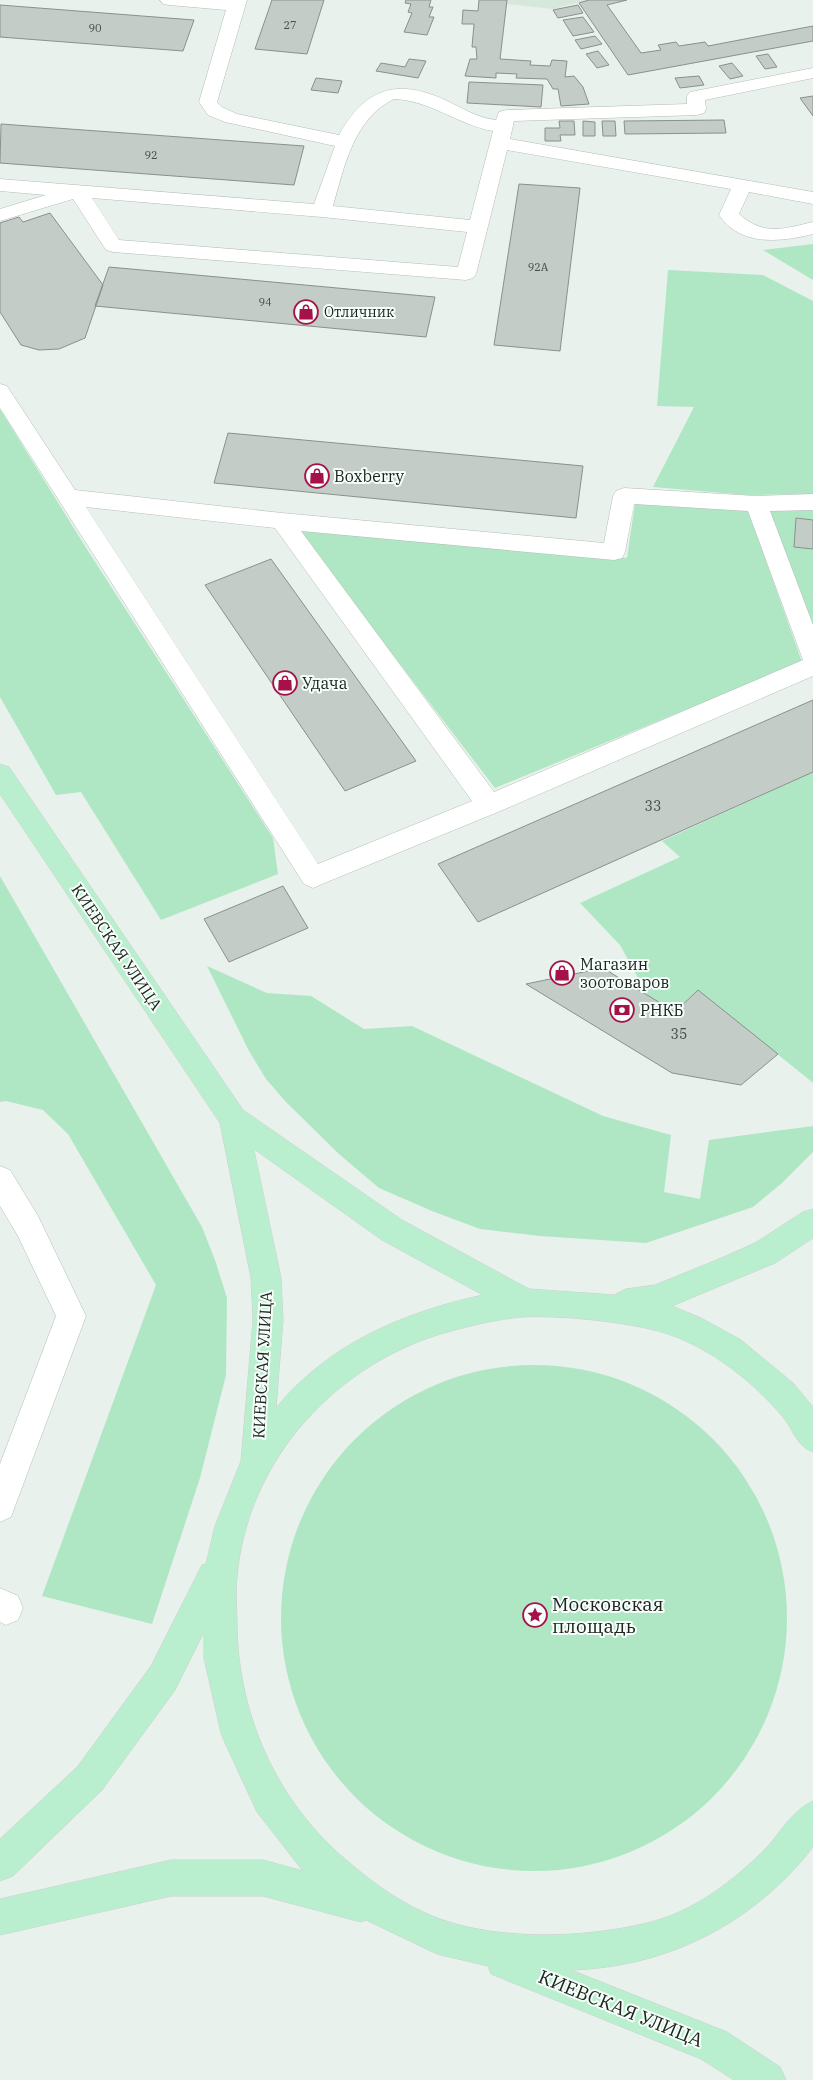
<svg xmlns="http://www.w3.org/2000/svg" width="813" height="2080" font-family="'IBM Plex Serif',serif">
<style>
.built{fill:#d6e7dc}
.green{fill:#afe7c4}
.building{fill:#c3ccc6;stroke:#89918c}
.lines{fill:none;stroke-linecap:round;stroke-linejoin:round}
.minor-casing{stroke:#b4bdb7;stroke-width:1}
.major-casing{stroke:#cecece;stroke-width:1}
.minor{fill:#fff;fill-rule:evenodd}
.major{fill:#b9efcf;fill-rule:evenodd}
.labels{text-anchor:middle;stroke-width:4;stroke-linejoin:round;paint-order:stroke}
.far-number-label{font-size:11px;fill:#484c4a}
.far-poi-label{font-size:14px;fill:#1f2220;stroke:#f5fef8;text-anchor:start}
.number-label{font-size:14px;fill:#484c4a}
.poi-label{font-size:16px;fill:#1f2220;stroke:#f5fef8;text-anchor:start}
.street-label{font-size:16px;fill:#1f2220;stroke:#f5fef8}
.near-poi-label{font-size:19px;fill:#1f2220;stroke:#f5fef8;text-anchor:start}
.near-street-label{font-size:19px;fill:#1f2220;stroke:#f5fef8}
</style>
<rect width="100%" height="100%" fill="#e8f1eb"/>
<path class="built" d="M507,0H588L553,9L506,4Z"/>
<path class="green" d="M813,244V280L763,250Z
M668,270L763,275L813,301V494L747,495L653,487L694,407L657,406Z
M0,409L88,551L273,838L278,874L161,920L81,792L56,795L0,697Z
M635,503L748,510L802,662L495,788L294,526L627,558Z
M813,509V627L765,510Z
M813,772V1082H812L698,990L675,1012L648,996L620,945L580,903L680,857L662,841Z
M0,876L202,1227L215,1260L227,1298L226,1375L200,1478L152,1624L42,1596L156,1285L68,1134L43,1110L6,1101L0,1102Z
M207,966L267,993L311,996L364,1029L412,1026L603,1116L671,1135L664,1192L700,1199L709,1140L813,1126V1152L782,1183L753,1207L646,1243L540,1236L480,1229L432,1211L379,1188L339,1154L286,1102L266,1079L249,1051Z
M281 1618a253 253 0 1 1 506 0a253 253 0 1 1-506 0Z"/>
<path class="building" d="M272,0H324L307,54L255,49Z
M406,0H431L429,7H433L429,17H434L427,35L404,32L412,13L408,12L411,4L405,3Z
M479,0H507L500,59L531,61L530,65L550,66L552,60L567,61L565,77L574,76L583,87L589,104L561,106L558,89H553L547,79L516,78L517,74L496,73V78L465,76L470,59H477L476,47H472L474,24H462L463,10L478,11Z
M589,0H627L607,5L641,53L661,50L658,45L676,42L679,46L705,42L708,46L813,26V41L628,75L579,3Z
M0,5L194,20L183,51L0,37Z
M578,5L583,13L558,18L553,10Z
M583,17L594,32L573,36L563,20Z
M595,36L602,44L581,49L575,40Z
M598,51L609,65L597,68L586,54Z
M768,54L777,67L765,69L756,56Z
M409,59L426,61L418,78L376,71L381,63L405,67Z
M732,63L743,76L730,79L719,66Z
M699,76L704,85L680,88L675,78Z
M316,78L342,81L338,93L311,90Z
M469,82L543,85L541,107L467,103Z
M813,96V116L800,98Z
M724,120L726,133L625,134L624,121Z
M559,121H574L575,135H560L561,141H545V128H560Z
M583,121L595,122V136H583Z
M602,121H615L616,136H603Z
M1,124L304,146L294,185L0,163Z
M519,184L580,188L560,351L494,345Z
M50,213L103,285L85,338L59,349L39,350L21,345L0,312V223L19,217L23,222Z
M109,267L435,297L426,337L95,306Z
M228,433L583,466L576,518L214,483Z
M796,518L813,520V549L794,547Z
M271,559L416,761L345,791L205,585Z
M813,700V772L478,922L438,864Z
M283,886L308,928L229,962L204,919Z
M603,968L675,1012L698,990L778,1054L741,1085L672,1073L526,984Z"/>
<g class="lines">
<g class="minor-casing">
<path id="minor" d="M160,0H247L217,102L222,107L237,114L339,135C365,88 397,78 445,100C462,108 478,118 496,120L499,112L506,110L687,104V96L690,92L813,68V78L705,100L706,109L704,113L697,115L514,121L510,139L813,192V204L749,192L739,214C764,236 783,229 813,222V234C780,242 741,247 719,215L731,189L507,150L476,274L473,278L466,280L113,252L106,250L73,199L0,221V209L46,195L0,191V179L314,204L335,146L225,122L208,115L199,102L226,10L169,5L163,4ZM394,99C430,100 458,125 493,131L470,220L333,206C344,167 354,118 394,99ZM92,198L322,217L467,232L458,267L119,240Z
M0,384L7,386L75,490L282,513L604,543L613,496L616,491L624,488L756,496L813,494V510L770,511L813,625V676L498,812L322,884L313,888L304,884L0,408ZM634,504L748,511L803,660L494,792L301,531L614,560L622,558L625,552ZM86,507L275,528L472,801L318,864Z
M0,1166L10,1170L38,1216L86,1316L11,1517L0,1522V1464L56,1316L18,1236L0,1206Z
M0,1588L18,1596L23,1608L18,1620L6,1625L0,1622Z"/>
</g>
<g class="major-casing">
<path id="major" d="M0,764L9,767L243,1110L402,1220L529,1289L614,1295L626,1289L655,1285L719,1259L755,1243L803,1212L813,1209V1238L775,1263L672,1306L701,1318L741,1340L793,1383L813,1407V1452C796,1446 794,1430 783,1417C750,1378 701,1340 650,1329C616,1321 557,1315 522,1317C498,1319 474,1325 451,1331C338,1361 247,1459 237,1577C235,1593 237,1609 237,1625C238,1717 279,1806 351,1864C378,1887 407,1907 440,1919C501,1941 585,1938 647,1923C694,1912 735,1880 768,1846C782,1830 793,1810 813,1801V1847C754,1923 668,1967 571,1970L727,2032L780,2067L786,2080H734L701,2059L491,1974L488,1966L437,1954L366,1920L361,1922L263,1896H171L0,1935V1899L171,1860H263L303,1871L257,1812L226,1745L221,1733L204,1658V1632L175,1690L102,1790L13,1876L0,1881V1839L78,1766L151,1666L202,1565L206,1564L215,1526L241,1461L253,1320L251,1278L220,1123L0,794ZM254,1149L382,1240L483,1295C404,1312 328,1344 276,1408L283,1320L281,1278Z"/>
</g>
<use href="#minor" class="minor"/>
<use href="#major" class="major"/>
</g>
<defs>
<g id="shop-ring" transform="scale(1.25)"><circle r="9.5" fill="#f5fef8" stroke="#a6114a" stroke-width="1.5"/><path d="M-5-2.5h2.3a2.7 3.5 0 0 1 5.4 0H5L5.5 6h-11ZM-1.5-2.5h3a1.5 2.3 0 0 0-3 0Z" fill="#a6114a"/></g>
<g id="bank-ring" transform="scale(1.25)"><circle r="9.5" fill="#f5fef8" stroke="#a6114a" stroke-width="1.5"/><path d="M-6-4H6V4H-6ZM0-2.3a2.3 2.3 0 1 0 0 4.6a2.3 2.3 0 1 0 0-4.6Z" fill="#a6114a"/></g>
<g id="sight-ring" transform="scale(1.25)"><circle r="9.5" fill="#f5fef8" stroke="#a6114a" stroke-width="1.5"/><path d="M0-6L1.8-2.2L6-1.7L2.9 1.2L3.7 5.4L0 3.3L-3.7 5.4L-2.9 1.2L-6-1.7L-1.8-2.2Z" fill="#a6114a"/></g>
</defs>
<g fill-rule="evenodd">
<use href="#shop-ring" x="306" y="312"/>
<use href="#shop-ring" x="317" y="476"/>
<use href="#shop-ring" x="285" y="683"/>
<use href="#shop-ring" x="562" y="973"/>
<use href="#bank-ring" x="622" y="1010"/>
<use href="#sight-ring" x="535" y="1615"/>
</g>
<g class="labels">
<g class="far-number-label">
<text x="290" y="29">27</text>
<text x="95" y="32">90</text>
<text x="151" y="159">92</text>
<text x="538" y="271">92А</text>
<text x="265" y="306">94</text>
</g>
<g class="far-poi-label">
<text x="324" y="317">Отличник</text>
</g>
<g class="number-label">
<text x="653" y="811">33</text>
<text x="679" y="1039">35</text>
</g>
<g class="poi-label">
<text x="334" y="482">Boxberry</text>
<text x="302" y="689">Удача</text>
<text x="580" y="970">Магазин<tspan x="580" dy="18">зоотоваров</tspan></text>
<text x="640" y="1016">РНКБ</text>
</g>
<g class="street-label">
<text transform="translate(117 947) rotate(56)" y="6">КИЕВСКАЯ УЛИЦА</text>
<text transform="translate(262 1365) rotate(-87)" y="6">КИЕВСКАЯ УЛИЦА</text>
</g>
<g class="near-poi-label">
<text x="552" y="1611">Московская<tspan x="552" dy="22">площадь</tspan></text>
</g>
<g class="near-street-label">
<text transform="translate(621 2008) rotate(22)" y="7">КИЕВСКАЯ УЛИЦА</text>
</g>
</g>
</svg>
